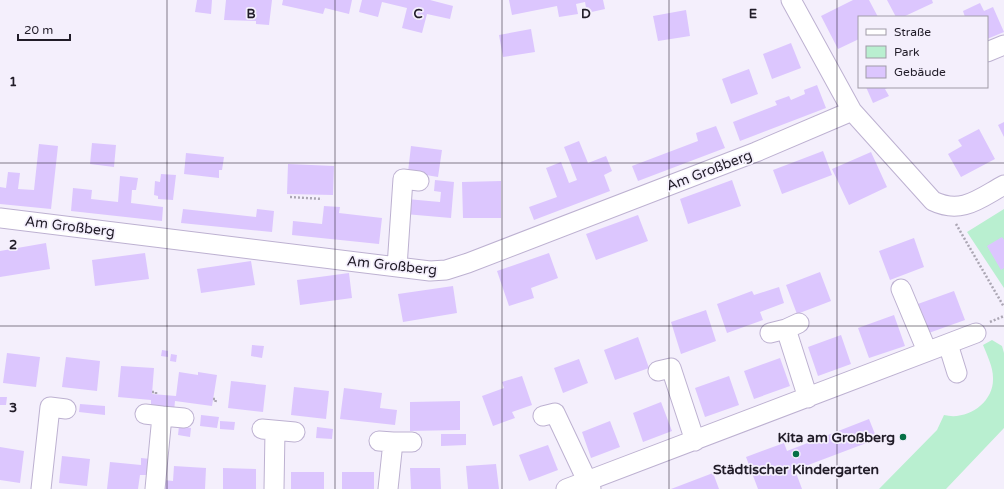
<svg xmlns="http://www.w3.org/2000/svg" width="1004" height="489" font-family="'Varela Round',sans-serif">
<style>
.green{fill:#b9efd0}
.building{fill:#dcc6fe}
.lines{fill:none;stroke-linecap:round;stroke-linejoin:round}
.minor-casing{stroke:#bdb1d1;stroke-width:21}
.path{stroke:#aba6b3;stroke-width:2.5;stroke-dasharray:2 2;stroke-linecap:butt}
.minor{stroke:#fff;stroke-width:19}
.grid{fill:none;stroke:#211c28;stroke-width:1;stroke-opacity:0.55}
.poi-dot{fill:#056f46;stroke:#f4effc;stroke-width:1.5}
.labels{text-anchor:middle;stroke-width:3.5;stroke-linejoin:round;paint-order:stroke}
.street-label{font-size:14px;fill:#211c28;stroke:#f4effc}
.poi-label{font-size:14px;font-weight:bold;fill:#211c28;stroke:#f4effc;text-anchor:end}
.grid-label{font-size:13px;text-anchor:middle;font-weight:bold;fill:#211c28;stroke:#f4effc;stroke-width:3.5;stroke-linejoin:round;paint-order:stroke}
</style>
<rect width="100%" height="100%" fill="#f4effc"/>
<path class="green" d="M1004,209V288L967,232Z
M992,340L1002,346L1004,353V428L946,489H879L937,430L944,415C967,421 994,403 993,378C993,367 987,355 983,345Z"/>
<path class="building" d="M197,0H212L211,14L195,12Z
M226,0H272L269,25L256,24V21L224,20Z
M283,0H352L349,14L325,8L323,14L282,5Z
M362,0H430L453,6L450,19L427,14L422,33L402,28L407,8L382,2L378,17L359,12Z
M509,0H603L605,9L587,13L585,2L576,4L578,14L559,17L557,6L512,15Z
M853,0H869L878,17H859V39L838,49L821,16Z
M887,0H932L933,3L903,17H896Z
M980,3L984,11L993,7L1004,32L987,39V17H965L963,11Z
M686,10L690,36L658,41L653,16Z
M531,29L535,52L503,57L499,35Z
M791,43L801,68L772,79L763,54Z
M749,69L758,94L731,104L722,79Z
M817,85L826,108L740,141L733,122L777,105L775,101L789,96L791,100L805,94L804,90Z
M866,87H890L885,89L889,96L873,103Z
M1004,122V137L998,125Z
M716,126L725,148L638,181L632,166L698,141L696,133Z
M979,129L995,159L961,177L948,154L962,146L958,140Z
M579,141L588,163L606,156L612,171L604,175L610,191L534,220L529,207L557,197L546,168L561,162L569,183L577,180L564,147Z
M92,143L116,145L114,167L90,164Z
M39,144L58,146L51,209L0,204V187L6,188L8,172L20,173L18,189L34,190Z
M411,146L442,150L438,177L408,172Z
M823,151L832,175L782,194L773,170Z
M871,152L887,187L849,205L832,169Z
M186,153L224,157L222,170H219V178L184,174Z
M288,164L334,166L333,195L287,194Z
M161,174L176,175L173,200L158,199V196L154,195L155,181L160,182Z
M120,176L138,178L136,190H132L131,203L163,207L162,221L71,211L73,188L92,190L91,199L118,202Z
M435,180L454,182L451,218L405,214L407,199L440,202L441,192L434,191Z
M732,180L741,206L688,224L680,199Z
M501,181V218H463L462,182Z
M324,206L340,207L339,213L382,218L379,244L292,235L293,221L322,224Z
M183,209L256,217L257,209L274,211L272,232L181,223Z
M638,215L648,241L596,260L586,234Z
M1002,237L1004,240V268L1001,270L987,246Z
M914,238L924,267L890,280L879,251Z
M46,243L50,269L0,277V251Z
M145,253L149,279L95,286L92,260Z
M549,253L558,278L531,288L534,298L509,306L497,271Z
M251,261L255,285L201,293L197,269Z
M820,272L831,301L797,314L786,285Z
M349,273L352,298L300,305L297,280Z
M453,286L457,313L403,322L398,294Z
M779,287L784,303L760,312L763,320L727,333L717,304L752,291L754,295Z
M954,291L965,320L926,334L915,305Z
M706,310L716,341L681,354L671,322Z
M894,315L905,346L869,358L858,328Z
M841,335L851,364L818,376L808,347Z
M638,337L649,368L615,380L604,350Z
M252,345L264,346L262,358L251,356Z
M162,350L168,351V357L161,356Z
M7,353L40,357L36,387L3,383Z
M171,354L177,355L176,362L170,361Z
M66,357L100,361L97,391L62,387Z
M780,358L790,386L754,399L744,371Z
M579,359L588,383L563,393L554,368Z
M121,366L154,368L152,394L176,396L179,372L198,375V372L217,375L212,406L175,401L174,412L151,410V400L118,397Z
M522,376L532,405L512,412L515,418L493,426L482,396L504,388L502,382Z
M729,376L739,405L705,417L695,388Z
M231,381L266,385L263,412L228,408Z
M294,387L329,391L326,419L291,415Z
M344,388L382,393L380,408L397,410L395,425L340,419Z
M0,397H7L6,405H0Z
M460,401V430L410,431V402Z
M661,402L672,431L643,442L633,413Z
M80,404L105,406V415L79,412Z
M201,415L219,417L217,428L200,426Z
M869,419L877,439L795,470L802,489H758L746,457L784,443L787,451Z
M220,421L235,422L234,430L220,429Z
M610,421L620,447L591,458L582,432Z
M179,426L191,428L190,437L178,435Z
M317,427L333,429L332,439L316,438Z
M441,434H466V445L441,446Z
M548,445L558,470L529,481L519,455Z
M0,447L24,451L20,483L0,480Z
M62,456L90,459L87,486L59,483Z
M141,458L151,459L150,475H140L138,489H107L110,462L141,465Z
M496,464L499,489H468L466,466Z
M174,466L206,468L205,489H164V480L173,481Z
M223,468L256,469V489H223Z
M410,468H440L441,489H411Z
M291,472H324V489H291Z
M342,472H374V489H342Z
M713,473L719,489H671Z"/>
<g class="lines">
<g class="minor-casing">
<path id="minor" d="M791,0L852,111L933,201C962,215 980,198 1004,185
M987,52L1004,45
M0,218L430,271L446,270L468,263L756,152L852,111
M397,267L403,179L419,181
M901,289L927,351
M786,329L808,398
M770,333L786,329L799,323
M948,344L957,373
M658,371L671,368L695,441
M145,414L162,416
M543,416L555,413L591,489
M262,429L295,432
M379,441L393,442L388,489
M393,442H412
M41,489L50,407L66,409
M155,489L162,416L184,418
M274,489L275,431
M566,489L976,333"/>
</g>
<path class="path" d="M290,197L322,199
M956,224L1004,307
M990,322L1004,316
M152,392H156V396
M213,399H216L215,404"/>
<use href="#minor" class="minor"/>
</g>
<path class="grid" d="M167,0V489M335,0V489M502,0V489M669,0V489M837,0V489M0,163H1004M0,326H1004"/>
<g class="poi-dot">
<circle cx="903" cy="437" r="4"/>
<circle cx="796" cy="454" r="4"/>
</g>
<g class="labels">
<g class="street-label">
<text transform="translate(709 170) rotate(-21)" y="5">Am Großberg</text>
<text transform="translate(70 226) rotate(7)" y="5">Am Großberg</text>
<text transform="translate(392 265) rotate(6)" y="5">Am Großberg</text>
</g>
<g class="poi-label">
<text x="895" y="442">Kita am Großberg</text>
<text x="796" y="474" text-anchor="middle">Städtischer Kindergarten</text>
</g>
</g>
<g class="grid-label">
<text x="251" y="18">B</text>
<text x="418" y="18">C</text>
<text x="586" y="18">D</text>
<text x="753" y="18">E</text>
<text x="13" y="86">1</text>
<text x="13" y="249">2</text>
<text x="13" y="412">3</text>
</g>
<rect x="858" y="16" width="130" height="72" fill="#f4effc" stroke="#a09ba7"/>
<rect x="866" y="29" width="20" height="6" fill="#ffffff" stroke="#a09ba7"/>
<text x="894" y="36" font-size="12" fill="#211c28">Straße</text>
<rect x="866" y="46" width="20" height="12" fill="#b9efd0" stroke="#a09ba7"/>
<text x="894" y="56" font-size="12" fill="#211c28">Park</text>
<rect x="866" y="66" width="20" height="12" fill="#dcc6fe" stroke="#a09ba7"/>
<text x="894" y="76" font-size="12" fill="#211c28">Gebäude</text>
<path d="M18 34v6h52v-6" fill="none" stroke="#211c28" stroke-width="2"/>
<text x="24" y="34" font-size="12" fill="#211c28" stroke="#f4effc" stroke-width="3" paint-order="stroke">20 m</text>
</svg>
